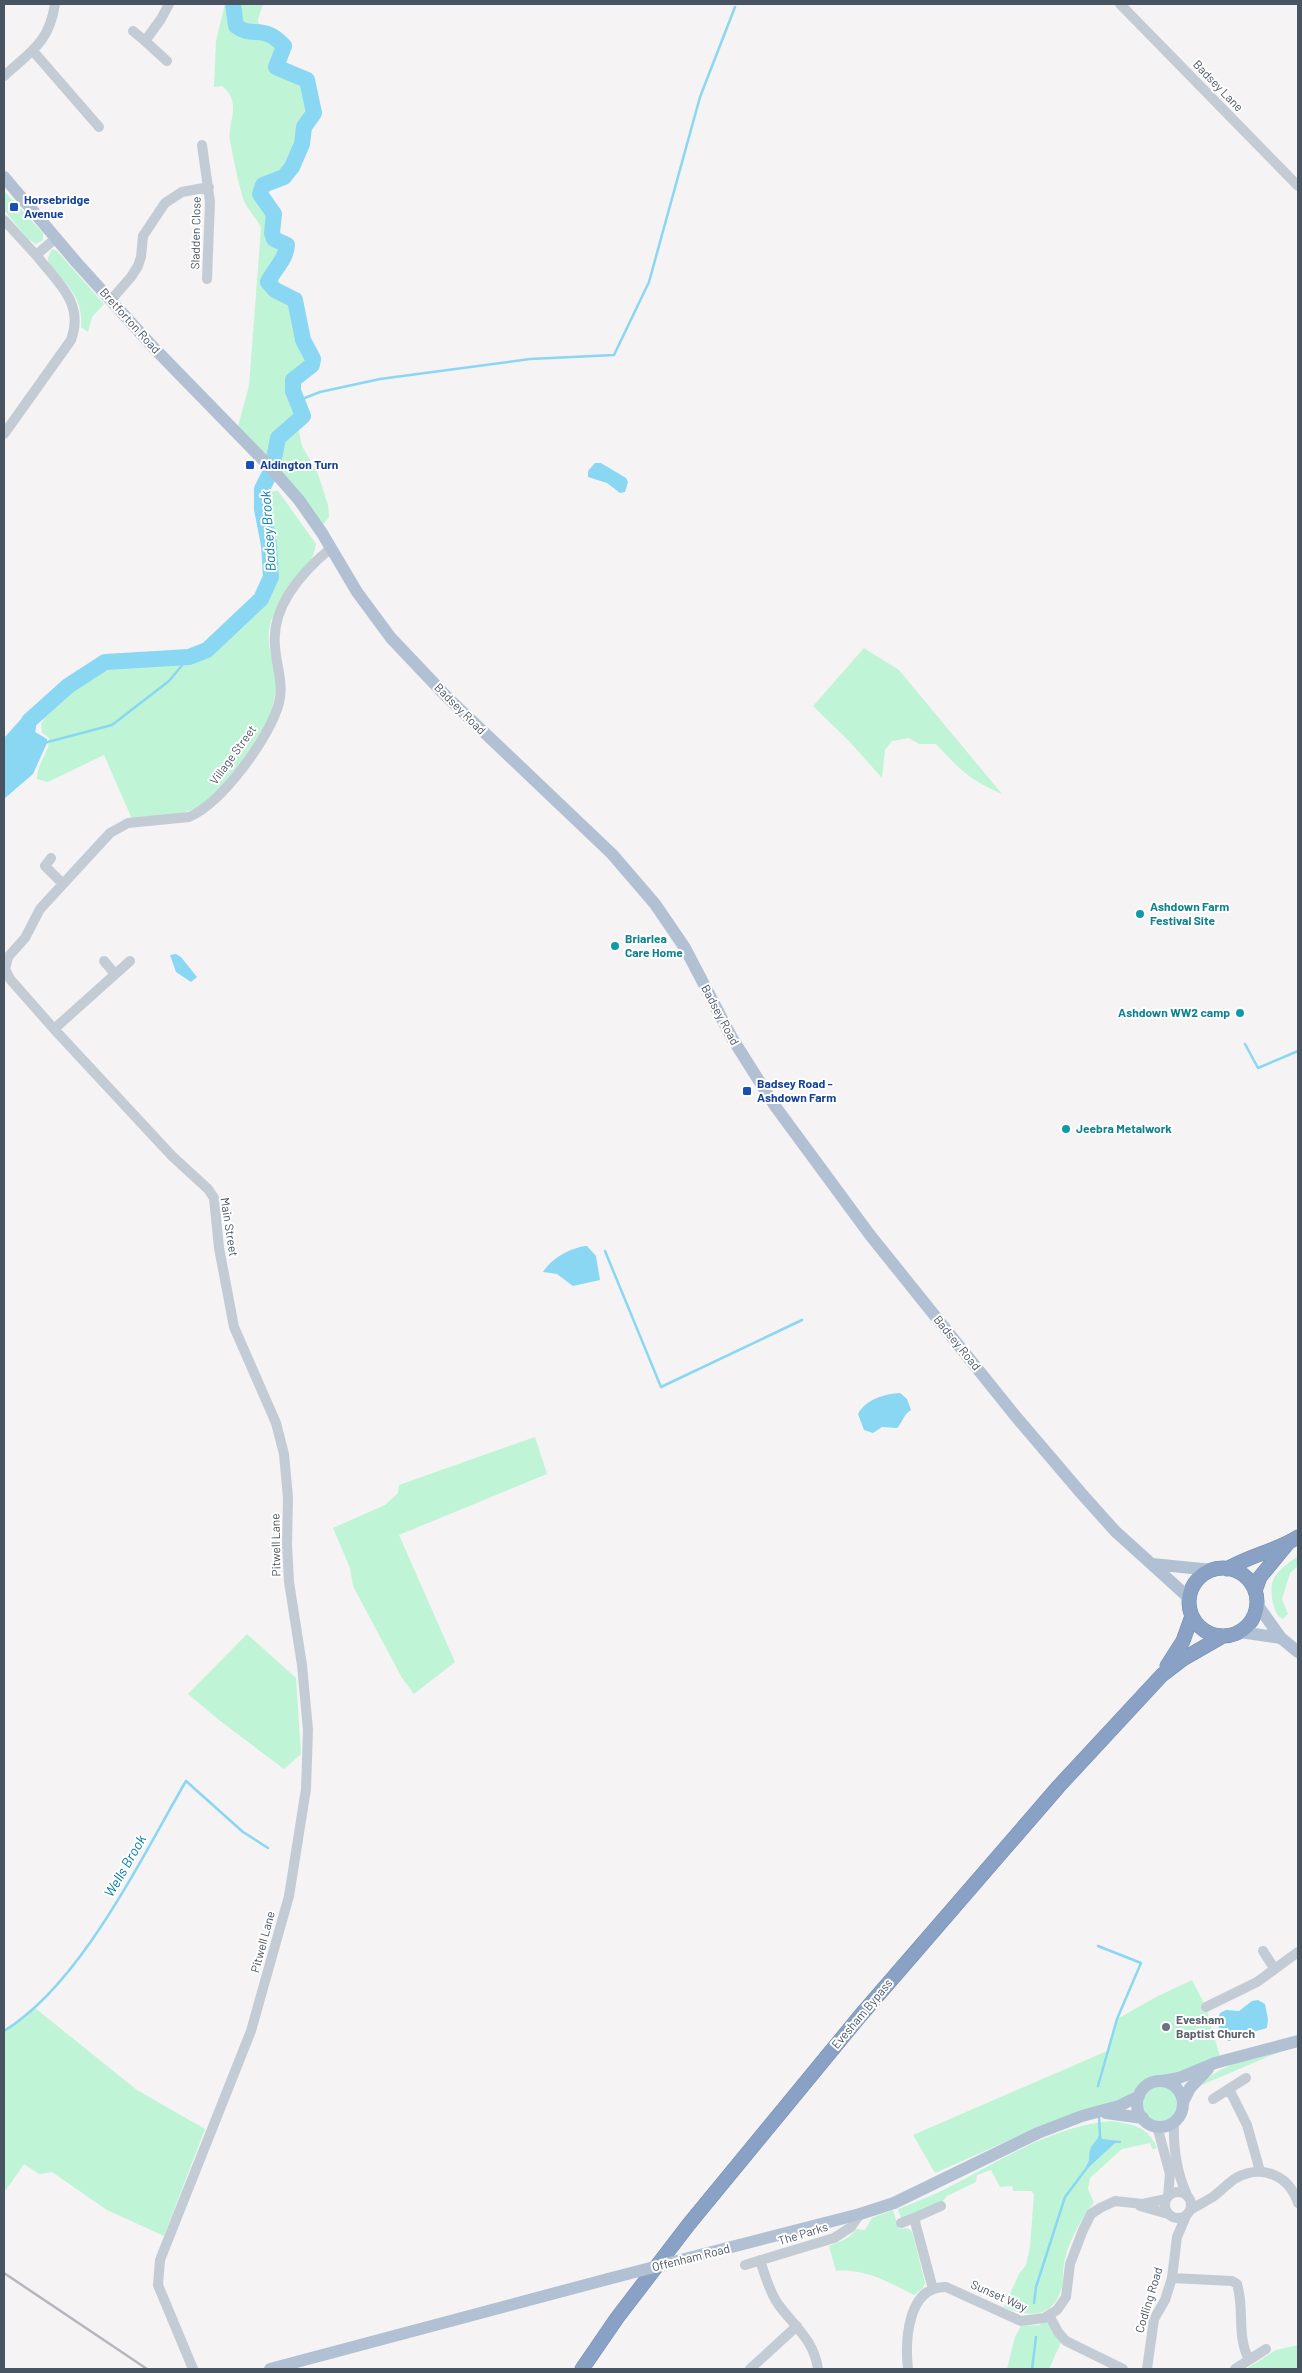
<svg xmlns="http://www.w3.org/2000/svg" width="1302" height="2373" font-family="Barlow,sans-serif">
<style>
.green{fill:#c0f4d7}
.water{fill:#8ad7f3}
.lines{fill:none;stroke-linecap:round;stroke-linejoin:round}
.stream{stroke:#8ad7f3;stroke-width:2.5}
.river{stroke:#8ad7f3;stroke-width:16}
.highway-casing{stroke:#738cb0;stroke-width:15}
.minor{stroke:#c3ccd5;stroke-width:10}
.major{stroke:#b1c0d3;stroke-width:12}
.highway{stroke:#88a1c4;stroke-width:14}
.rail{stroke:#b4b7bd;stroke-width:2.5}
.major-bridge{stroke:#b1c0d3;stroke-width:12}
.transit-dot{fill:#1a4fb4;stroke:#fff;stroke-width:2}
.culture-dot{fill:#0f9aa8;stroke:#fff;stroke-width:2}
.worship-dot{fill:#6b7280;stroke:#fff;stroke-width:2}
.labels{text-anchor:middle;stroke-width:4;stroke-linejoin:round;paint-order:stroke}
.street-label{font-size:12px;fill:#495462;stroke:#fff}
.transit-label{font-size:12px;font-weight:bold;fill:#164399;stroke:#fff;text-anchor:start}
.culture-label{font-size:12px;font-weight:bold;fill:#0d838f;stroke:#fff;text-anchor:start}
.worship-label{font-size:12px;font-weight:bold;fill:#5b616d;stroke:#fff;text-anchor:start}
.water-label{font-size:14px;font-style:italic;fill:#037eab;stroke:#fff}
</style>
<rect width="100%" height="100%" fill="#f5f3f3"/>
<path class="green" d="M225,4H263L258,19L259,31L274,35L284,46L277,67L307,80L314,113L304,127L302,144L292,167L284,177L263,185L260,194L274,214L272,233L274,239L287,245C286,260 274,269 268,282L275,290L295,300L303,340L313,359L312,365L293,380V391L303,416L297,423L302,446L318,474L328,505L329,517L322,526L238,426L249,386L261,228C257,219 251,213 246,205C241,197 232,152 230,141C227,121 243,103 222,86L214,87L216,41Z
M4,191L43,233V240L36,244L28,239L4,210Z
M52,249L57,251L104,304L92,317L88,332L81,327C84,298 65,283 48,262V258Z
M272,491H278L316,544C311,576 278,594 270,625C264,647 278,668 276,689C275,697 273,707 270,715C263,735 220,795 202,805C181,817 155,817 132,819L104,755L48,782L37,779C37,763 50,752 49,738L42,733L41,724L49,711L71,692L107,669L132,668L156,660L189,657L207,650L261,599L271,576L269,545L262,509Z
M864,648L899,670L1002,794C969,779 961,771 936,744H919L909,738L892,741L885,750L882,778L849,741L813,706Z
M535,1437L547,1474L399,1535L455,1662L414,1694L402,1678L353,1586L350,1568L333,1528L385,1505L398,1493L399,1485Z
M1298,1556V1566L1290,1573L1282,1599L1288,1614L1283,1619C1277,1617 1275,1610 1273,1603C1267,1577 1279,1570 1298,1556Z
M247,1634L296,1678L301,1754L284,1769L219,1720L188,1694Z
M1192,1980L1206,2007L1220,2057L1171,2076H1152L1141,2083L1127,2098L1030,2131L935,2173L913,2135L1107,2051L1117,2019L1156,1997Z
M35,2008L137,2090L205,2129L164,2236L107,2210L52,2172L39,2174L24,2164L6,2190L4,2189V2031L25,2018Z
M1286,2049L1197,2087C1224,2062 1252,2058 1286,2049Z
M1142 2104a18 18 0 1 1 36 0a18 18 0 1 1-36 0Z
M1110,2121C1132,2124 1148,2126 1157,2148L1152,2149L1150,2143L1122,2149L1090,2178L1088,2189L1094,2203C1082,2216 1067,2245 1064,2264C1062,2272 1064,2282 1061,2290C1052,2319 1027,2317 1004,2307L1019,2274L1026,2265L1030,2247L1034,2194L1031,2191H1013L1012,2186L1000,2187L991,2170L977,2175L976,2182L947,2196L942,2202L901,2218L898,2209C916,2202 934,2195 951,2186C1003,2159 1051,2127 1110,2121Z
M893,2210L899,2229L906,2228L911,2230L913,2235L925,2283L923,2288L914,2295C890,2283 865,2268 836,2271L829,2246C839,2242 850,2239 856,2229L865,2230L872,2218Z
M1051,2318L1063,2338L1049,2369H1007L1015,2337L1021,2326L1039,2325Z
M1298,2345V2369H1246L1276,2350Z"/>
<path class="water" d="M595,463H601L626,478L628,482L625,492L620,493L607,483L588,477V471Z
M22,718L36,724L35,732L47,739V743L33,774L4,799V738Z
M176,954L181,957L197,977L191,982L176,972L170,955Z
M587,1246L596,1256L600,1280L573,1286L557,1274L543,1272C551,1259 571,1247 587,1246Z
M900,1393L907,1399L911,1410C903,1415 903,1422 897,1428L882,1427L873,1433L864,1430L858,1414C866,1399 885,1394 900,1393Z
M1258,2000L1265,2004L1268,2019L1267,2028L1235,2037L1230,2041C1219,2040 1216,2022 1220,2013L1226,2010L1239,2011L1252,2001Z
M1099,2134H1101L1102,2139L1121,2141V2143H1115L1088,2168L1086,2166C1091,2160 1088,2157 1090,2150C1092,2143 1098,2141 1099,2134Z"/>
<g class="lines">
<path class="stream" d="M297,401L320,392L380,379L530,359L614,355L649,282L700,97L735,7
M44,743L112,725L169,681L189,657
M1245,1044L1258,1068L1298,1051
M605,1251L661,1387L802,1320
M1098,1946L1141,1963L1117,2019L1098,2086
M4,2031C81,1984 140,1860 186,1781L243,1832L268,1848
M1099,2116L1100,2135
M1034,2303L1036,2287L1065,2197L1089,2165
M1032,2369L1036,2337"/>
<path class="river" d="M4,767L14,759L25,741L29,721L68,686L105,662L189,657L207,650L261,599L271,577L269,545L262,509V489L272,469L278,438L303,416L293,391V380L312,365L313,359L303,340L295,300L275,290L268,282C274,269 286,260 287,245L274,239L272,233L274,214L260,194L263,185L284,177L292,167L302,144L304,127L314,113L307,80L276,67L284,46C263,23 253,39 236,26L233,4"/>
<g class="highway-casing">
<path id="highway" d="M1189 1602a34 34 0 1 1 68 0a34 34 0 1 1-68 0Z
M1227,1569C1250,1555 1276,1551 1298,1537
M1255,1591L1260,1577L1288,1543
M1167,1666L1183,1641L1192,1616
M582,2369L617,2318L689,2224L860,2016L1059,1786L1162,1675L1183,1659L1223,1636"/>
</g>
<path class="minor" d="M1120,4L1298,186
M133,31L145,41
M33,51L99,127
M167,61L145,41L161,19L169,4
M4,76C31,51 49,43 55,4
M202,145L210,202L207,279
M4,220L36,255
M111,300L131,277L138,266L141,257L143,236L165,203L182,192L209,187
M4,434L71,340C85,303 57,282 36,255L56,238
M51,858L45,866L63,884
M104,961L115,974
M5,969L10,979L54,1029L172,1156L208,1189L214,1198L219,1248L234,1327L276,1423L284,1454L288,1498L287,1544L289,1582L302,1665L308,1730L306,1789L289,1896L251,2031L160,2260L158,2285L193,2369
M5,969L8,957L25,938L40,909L110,833L128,823L189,817C222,803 270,737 279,703C284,684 276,665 275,646C271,606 302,572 331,548
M54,1029L130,961
M1263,1951L1274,1968
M1206,2007L1257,1982L1298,1952
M1229,2089L1247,2125L1260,2171
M1213,2099L1246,2078
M1174,2122C1173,2148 1176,2171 1187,2195
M1157,2126L1170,2174L1168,2196
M1165 2205a13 13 0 1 1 26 0a13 13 0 1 1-26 0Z
M1140,2206L1168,2214
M1190,2210C1198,2205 1207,2201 1214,2196C1222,2190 1228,2183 1236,2178C1262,2164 1289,2175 1298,2203
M914,2218L941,2206
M901,2223L914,2218L933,2289
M760,2260C765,2275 769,2291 778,2304C794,2326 814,2340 818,2369
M745,2265L834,2238L851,2227L860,2214
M1172,2278L1232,2281L1237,2284C1245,2310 1236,2334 1249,2360
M1049,2315L1058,2332L1066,2341L1123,2369
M750,2369L797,2326
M908,2369C905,2342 907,2286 946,2287L1021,2321L1044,2318L1057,2310L1066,2297L1070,2264L1083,2230L1091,2214L1100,2208L1115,2201L1143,2204L1166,2199
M1147,2369L1154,2319L1165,2300L1172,2278L1177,2237L1186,2216
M1235,2369L1266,2349"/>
<path class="major" d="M4,177L77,263L154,348L271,468L299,500L322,533L357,592L391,638L447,697L612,854L655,904L685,948L732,1038L775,1106L870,1235L1017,1418L1081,1493L1115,1531L1189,1598
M1152,1564L1212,1570
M1256,1603L1281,1638L1298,1652
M1240,1632L1281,1638
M1163,2081L1179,2078L1215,2063L1298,2041
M1137 2104a23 23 0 1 1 46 0a23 23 0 1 1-46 0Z
M1183,2102L1190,2088L1208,2069
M1106,2113L1143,2118
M708,2253L860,2214L894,2203L1038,2133L1082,2116L1119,2106L1139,2096
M270,2369L608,2279"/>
<use href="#highway" class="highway"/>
<path class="rail" d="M4,2273L147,2369"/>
<path class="major-bridge" d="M608,2279L708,2253"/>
</g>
<g class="transit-dot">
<rect x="9" y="202" width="10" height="10" rx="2.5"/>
<rect x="245" y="460" width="10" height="10" rx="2.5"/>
<rect x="742" y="1086" width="10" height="10" rx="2.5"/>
</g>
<g class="culture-dot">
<circle cx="1140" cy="914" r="5"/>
<circle cx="615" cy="946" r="5"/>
<circle cx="1240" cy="1013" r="5"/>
<circle cx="1066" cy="1129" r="5"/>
</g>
<circle class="worship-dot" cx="1166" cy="2027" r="5"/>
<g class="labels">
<g class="street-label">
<text transform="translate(1218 86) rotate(46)" y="4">Badsey Lane</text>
<text transform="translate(196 233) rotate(-89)" y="4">Sladden Close</text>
<text transform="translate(130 321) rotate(48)" y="4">Bretforton Road</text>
<text transform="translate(460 709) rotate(45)" y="4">Badsey Road</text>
<text transform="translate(233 755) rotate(-54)" y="4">Village Street</text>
<text transform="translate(720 1015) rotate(62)" y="4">Badsey Road</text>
<text transform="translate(229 1227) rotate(81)" y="4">Main Street</text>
<text transform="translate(957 1343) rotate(51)" y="4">Badsey Road</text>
<text transform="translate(276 1545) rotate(-91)" y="4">Pitwell Lane</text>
<text transform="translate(263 1942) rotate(-75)" y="4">Pitwell Lane</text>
<text transform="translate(862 2014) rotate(-50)" y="4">Evesham Bypass</text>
<text transform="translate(803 2234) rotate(-17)" y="4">The Parks</text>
<text transform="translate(691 2258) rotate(-14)" y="4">Offenham Road</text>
<text transform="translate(999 2296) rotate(24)" y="4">Sunset Way</text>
<text transform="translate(1149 2300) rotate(-73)" y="4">Codling Road</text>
</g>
<g class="transit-label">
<text x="24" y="204">Horsebridge<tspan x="24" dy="14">Avenue</tspan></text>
<text x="260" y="469">Aldington Turn</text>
<text x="757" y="1088">Badsey Road -<tspan x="757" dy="14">Ashdown Farm</tspan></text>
</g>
<g class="culture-label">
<text x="1150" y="911">Ashdown Farm<tspan x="1150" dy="14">Festival Site</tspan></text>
<text x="625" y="943">Briarlea<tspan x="625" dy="14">Care Home</tspan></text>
<text x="1230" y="1017" text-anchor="end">Ashdown WW2 camp</text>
<text x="1076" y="1133">Jeebra Metalwork</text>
</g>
<g class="worship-label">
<text x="1176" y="2024">Evesham<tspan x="1176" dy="14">Baptist Church</tspan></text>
</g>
<g class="water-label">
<text transform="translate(268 531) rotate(-94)" y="5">Badsey Brook</text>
<text transform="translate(125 1866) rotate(-60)" y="5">Wells Brook</text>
</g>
</g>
<rect width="1302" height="2373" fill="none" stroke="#495462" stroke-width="10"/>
</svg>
